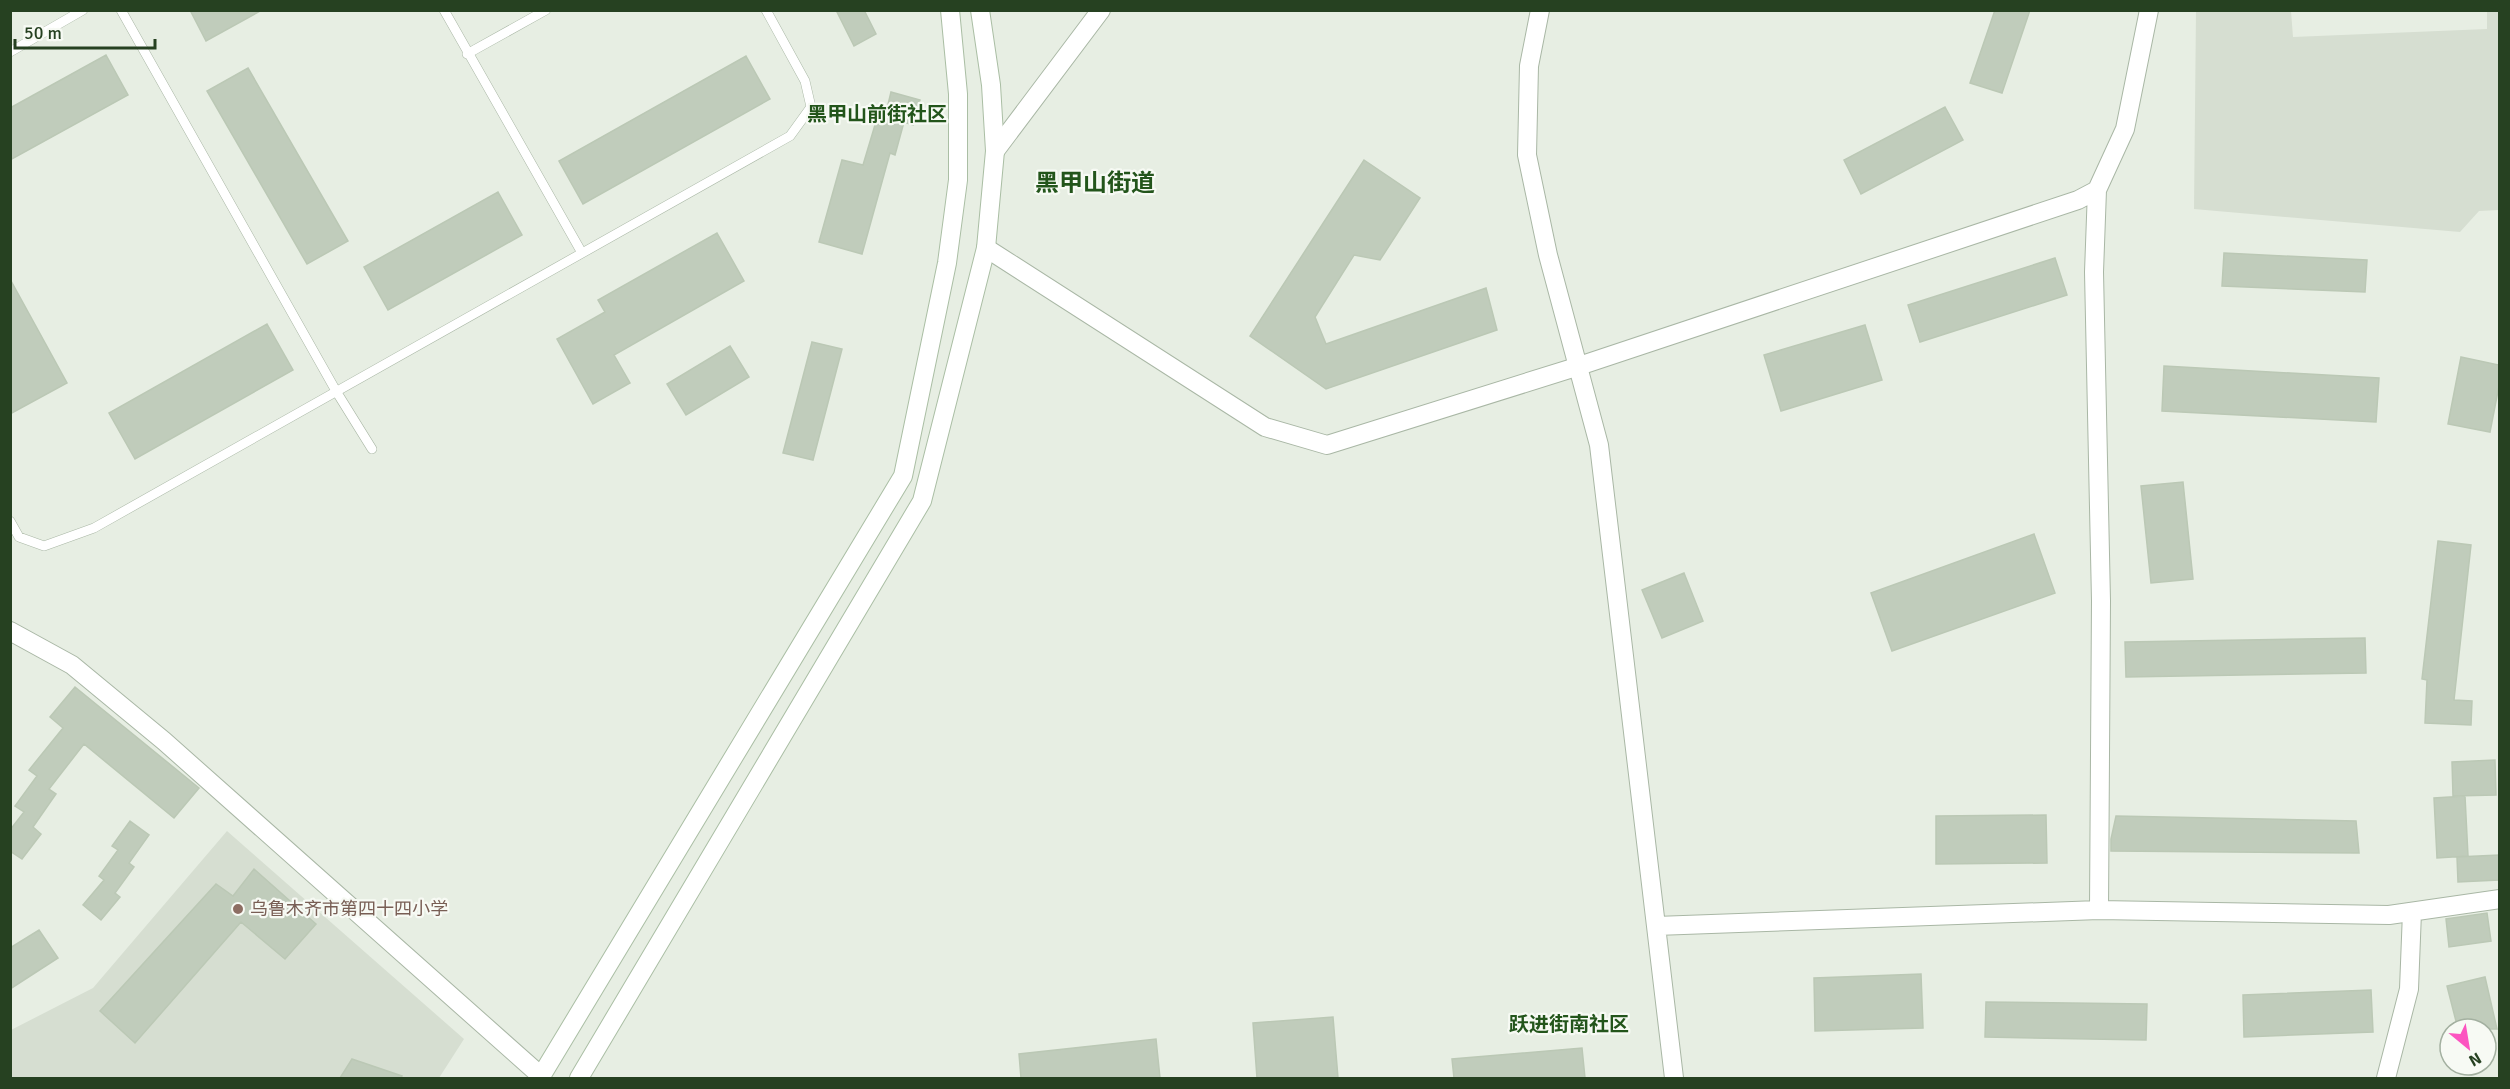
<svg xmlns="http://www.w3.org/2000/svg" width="2510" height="1089" font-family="Signika,'Noto Sans SC',sans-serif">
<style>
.built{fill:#d6ded1}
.building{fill:#c0ccbb;stroke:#bbc8b5;stroke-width:1.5}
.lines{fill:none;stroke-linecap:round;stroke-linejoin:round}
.lane-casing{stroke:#a9b7a5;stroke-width:10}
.street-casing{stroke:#a9b7a5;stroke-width:20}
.secondary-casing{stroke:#aabea4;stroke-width:20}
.lane{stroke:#fff;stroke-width:9}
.street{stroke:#fff;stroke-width:18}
.secondary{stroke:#fff;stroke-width:18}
.education-dot{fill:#8d6e63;stroke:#f7faf4;stroke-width:2}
.labels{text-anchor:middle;stroke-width:4.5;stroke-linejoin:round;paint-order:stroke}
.education-label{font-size:18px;fill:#785e54;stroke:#f7faf4;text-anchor:start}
.neighbourhood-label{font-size:20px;font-weight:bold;fill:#23551b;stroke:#f7faf4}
.district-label{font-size:24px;font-weight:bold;fill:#23551b;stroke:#f7faf4}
</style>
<rect width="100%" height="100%" fill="#e7eee3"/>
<path class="built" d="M2196,11H2291L2293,37L2487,29V11H2499V210L2479,211L2460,232L2194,209Z
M227,831L464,1039L439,1078H11V1030L93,988Z"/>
<path class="building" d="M190,10H262L206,41Z
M836,10H864L876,34L854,46Z
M1995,10H2030L2002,93L1970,83Z
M106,55L128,95L10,160V108Z
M746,56L770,99L583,204L559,161Z
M248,68L348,241L307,264L207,91Z
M891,92L920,100L913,125L904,122L895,155L890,153L862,254L819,242L842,160L863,165L878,115L885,117Z
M1945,107L1963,140L1861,194L1844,160Z
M1364,160L1420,198L1380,260L1354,255L1315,317L1326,344L1486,288L1497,330L1326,389L1250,336Z
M498,192L522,235L388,310L364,267Z
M717,233L744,281L614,355L630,383L593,404L557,339L605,312L598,300Z
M2224,253L2367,260L2365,292L2222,286Z
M2055,258L2067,295L1920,342L1908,305Z
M10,279L67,383L10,414Z
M267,324L293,370L135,459L109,413Z
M1865,325L1882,380L1781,411L1764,355Z
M812,342L842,349L813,460L783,453Z
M730,346L749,377L686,415L667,384Z
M2461,357L2499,365V386L2490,432L2448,424Z
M2164,366L2379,378L2376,422L2162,411Z
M2183,482L2193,579L2151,583L2141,486Z
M2034,534L2055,593L1892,651L1871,593Z
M2438,541L2471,545L2454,700L2472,701L2471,725L2425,723L2427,680L2422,679Z
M1684,573L1703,621L1662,638L1642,590Z
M2365,638L2366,673L2126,677L2125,642Z
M75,687L199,788L174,818L84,744L49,789L56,794L33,827L41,834L22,859L10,851V830L24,812L15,806L37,776L29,770L63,728L50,717Z
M2495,760L2496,795L2453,796L2452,762Z
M2465,796L2468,856L2437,858L2434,798Z
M2046,815L2047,863L1936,864V816Z
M2116,816L2356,821L2359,853L2111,851V839Z
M130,821L149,835L129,863L134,867L115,893L120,897L101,920L83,905L104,880L99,876L118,850L112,846Z
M2499,855V880L2458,882L2457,857Z
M254,869L316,924L285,959L241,922L135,1043L100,1011L216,884L233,896Z
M2487,913L2491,941L2449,947L2446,919Z
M39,930L58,958L10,989V948Z
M1921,974L1923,1028L1815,1031L1814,978Z
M2485,977L2497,1029H2458L2447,986Z
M2371,990L2373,1032L2244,1037L2243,995Z
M1986,1002L2147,1004L2146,1040L1985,1037Z
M1333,1017L1338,1078H1257L1253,1023Z
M1156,1039L1160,1078H1021L1019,1054Z
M1582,1048L1585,1078H1454L1452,1059Z
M352,1059L402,1076L401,1078H340Z"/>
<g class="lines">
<g class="lane-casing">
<path id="lane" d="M121,10L336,391L372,449
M444,10L582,253
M10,52L83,10
M467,54L546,10
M10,521L19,537L44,546L94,528L790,136L811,107L805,81L766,10"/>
</g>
<g class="street-casing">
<path id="street" d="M1540,10L1529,66L1527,155L1548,255L1599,445L1674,1078
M995,151L1101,10
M986,248L1265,427L1327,445L1576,367L2078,200L2097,190
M10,631L72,665L164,741L541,1076
M2099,910L2101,601L2094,272L2097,190L2125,129L2149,10
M1656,926L2099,910L2389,915L2500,899
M2386,1078L2409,989L2412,912"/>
</g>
<g class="secondary-casing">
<path id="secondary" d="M540,1078L903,476L947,263L958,180V94L950,10
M579,1078L922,501L986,248L995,151L991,85L980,10"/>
</g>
<use href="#lane" class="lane"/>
<use href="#street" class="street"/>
<use href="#secondary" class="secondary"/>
</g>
<circle class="education-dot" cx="238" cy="909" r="6"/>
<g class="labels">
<g class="education-label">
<text x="250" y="915">乌鲁木齐市第四十四小学</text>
</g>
<g class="neighbourhood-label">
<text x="877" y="121">黑甲山前街社区</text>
<text x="1569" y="1031">跃进街南社区</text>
</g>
<g class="district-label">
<text x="1095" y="191">黑甲山街道</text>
</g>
</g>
<rect width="2510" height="1089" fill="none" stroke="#264121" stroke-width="24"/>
<g transform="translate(2468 1047) rotate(150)"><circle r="28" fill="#f7faf4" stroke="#a3b0a0" stroke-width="1.5"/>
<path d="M0-4.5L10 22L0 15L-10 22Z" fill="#fc54c0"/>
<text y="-9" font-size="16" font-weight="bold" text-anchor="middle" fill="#264121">N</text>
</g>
<path d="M15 39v9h140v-9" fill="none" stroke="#264121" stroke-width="3"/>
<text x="24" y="39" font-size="18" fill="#264121" stroke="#f7faf4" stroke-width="4.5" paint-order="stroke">50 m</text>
</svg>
